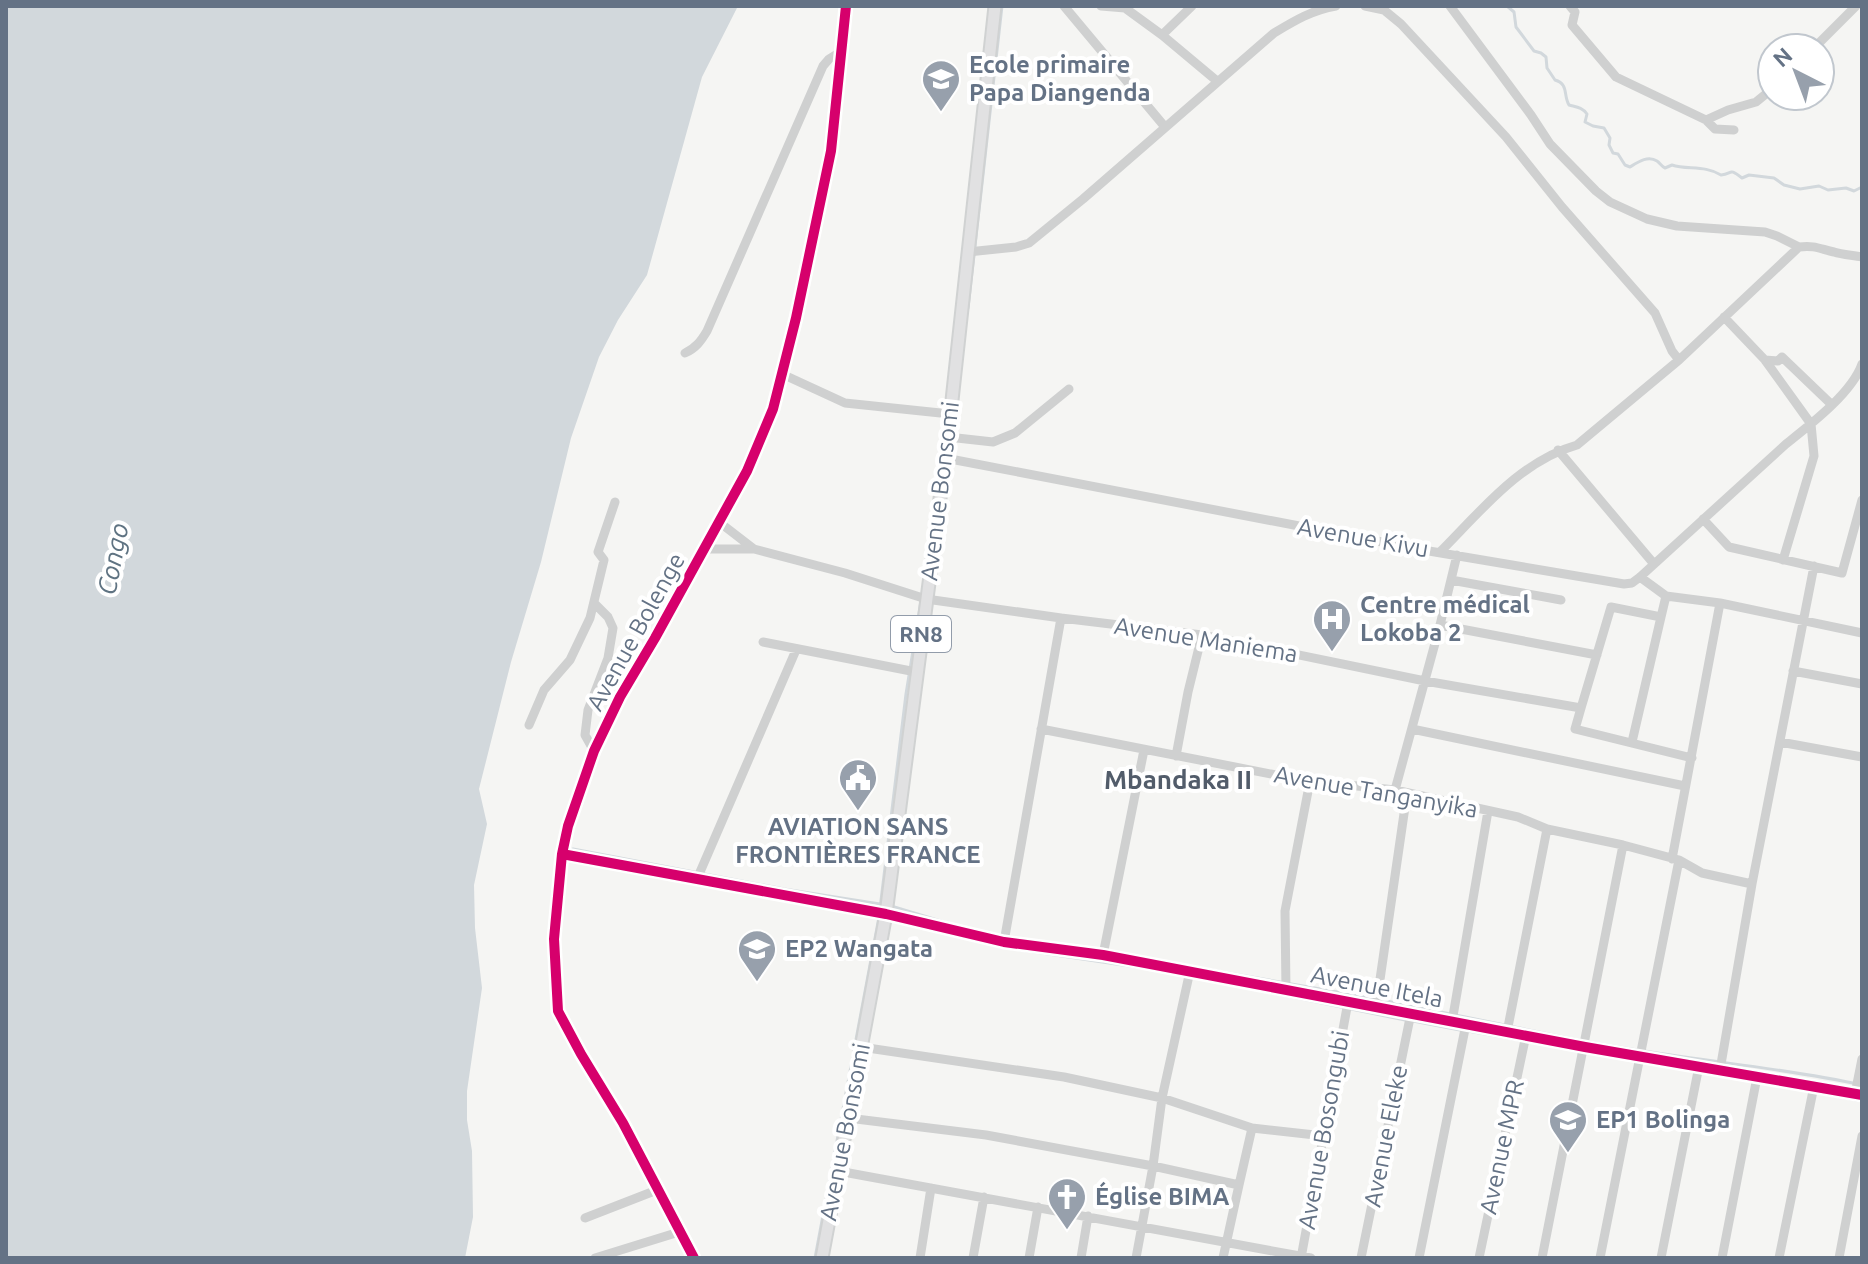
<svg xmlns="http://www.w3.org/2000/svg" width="1868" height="1264" font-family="Ubuntu,sans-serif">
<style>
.water{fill:#d2d8dc}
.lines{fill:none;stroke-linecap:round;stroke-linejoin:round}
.stream{stroke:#d2d8dc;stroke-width:3}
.major-casing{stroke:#d0d2d2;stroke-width:15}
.minor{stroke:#cfd0d0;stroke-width:9}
.major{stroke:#e1e1e2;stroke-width:11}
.cycleway-casing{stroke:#fff;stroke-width:15}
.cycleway{stroke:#d6006c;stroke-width:10}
.labels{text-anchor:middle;stroke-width:8;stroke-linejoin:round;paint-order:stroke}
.shield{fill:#fff;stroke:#929caa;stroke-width:2}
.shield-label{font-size:22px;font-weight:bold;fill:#647285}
.poi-label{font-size:24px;font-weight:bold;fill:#647285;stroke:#fff;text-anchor:start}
.street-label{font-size:24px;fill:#647285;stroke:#fff}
.water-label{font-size:26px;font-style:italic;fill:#5f7382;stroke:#fff}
.neighbourhood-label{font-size:26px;font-weight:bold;fill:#525c6a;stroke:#fff}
</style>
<rect width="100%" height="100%" fill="#f5f5f3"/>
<path class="water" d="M6,6H738L702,77L647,275L618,320L599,357L571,438L541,562L511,662L479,789L487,824L474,885L475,928L482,988L467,1091V1120L472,1151L473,1217L465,1258H6Z"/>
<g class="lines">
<path class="stream" d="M1507,6L1514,12L1516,27L1534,51L1541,53L1546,57L1547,68L1555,80C1569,84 1563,95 1569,105C1576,107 1582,107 1587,114L1585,122L1593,126L1604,128L1610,138L1609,145L1613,153L1618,154L1625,165L1630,167C1638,162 1648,155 1657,161C1660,163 1662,167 1665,168L1672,165C1687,170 1705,165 1721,175C1733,174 1728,167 1742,178L1749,175L1774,178L1784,185L1800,189L1819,186L1828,190L1846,188L1854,191L1862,187
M968,308L1002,6
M573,849L784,889L880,904
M570,861L586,863
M891,906L957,926
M957,935L1001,947L1170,972
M995,935L1031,941
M1137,957L1372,998L1583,1041L1637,1050
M1209,980L1405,1020
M1413,1021L1460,1030
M1468,1031L1571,1049
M1645,1051C1717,1063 1790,1069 1862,1085
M1681,1068L1697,1071
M1712,1074L1752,1081
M1760,1082L1862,1101
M815,1258L879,917L906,694L921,601"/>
<g class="major-casing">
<path id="major" d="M822,1258L886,914L948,437L995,6"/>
</g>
<path class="minor" d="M1064,6L1165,127
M1101,6L1125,8L1162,35L1217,81
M1365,6L1384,10L1401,24L1506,137L1562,207L1655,313L1672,351L1679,360
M1450,6L1531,115L1550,144L1596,191L1610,202L1647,219L1677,226L1765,232L1777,236L1799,247
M1570,6L1575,12L1572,25L1616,77L1706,120L1728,110L1756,102L1772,89
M1162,35L1192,6
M1814,48L1856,6
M1706,120L1715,129L1734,130
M968,252L1016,247L1029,243L1083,199L1274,33C1294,21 1312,10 1336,6
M1724,317L1765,360L1778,361L1782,357L1831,404
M685,353C696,348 701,341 707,331L823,66L829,59L842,51
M1765,360L1811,424L1814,456L1783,560
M782,374L845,403L950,414
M948,437L993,442L1015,433L1069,389
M1558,450L1654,564
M945,458L1429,551L1624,584L1632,583L1640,577L1786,444C1810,425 1852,393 1862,364
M1703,519L1729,547L1842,573L1862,500
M719,522L754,549
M705,549H754L845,573L926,599L1061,618L1202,635L1425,681L1581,708L1611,607L1661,617L1666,596
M1440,552C1480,512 1520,461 1577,445L1679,360L1799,247C1815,245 1820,249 1834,252C1843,255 1853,255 1862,257
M1640,577L1666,596L1720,603L1862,633
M1451,580L1561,600
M594,603L608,617L613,628L608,658L588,710L585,735L594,751
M1440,625L1597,655
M763,642L916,672
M1793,671L1862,684
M1581,708L1575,729L1692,758
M529,725L544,690L570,660L590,618L604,560L598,552L615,502
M1041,729L1276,775L1310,781L1395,790L1518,817L1547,829L1623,845L1679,860L1702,873L1752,884
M1412,729L1685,786
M1632,742L1661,617
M1780,742L1862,757
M1176,756L1188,692L1202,635
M1395,790L1440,625L1457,555
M562,854L886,914L1004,942L1103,955L1585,1047L1862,1095
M1672,859L1720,603
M697,879L796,650
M1004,942L1061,618
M1103,955L1144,750
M1286,991L1285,911L1310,781
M1376,1007L1407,793
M1452,1022L1488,811
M1507,1032L1547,829
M861,1047L1064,1077L1162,1098L1252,1128L1324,1136
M1720,1070L1752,884L1814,566
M1855,1094L1862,1059
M848,1118L986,1135L1153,1166L1239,1185L1252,1128
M838,1171L1311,1258
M585,1218L657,1190
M595,1258L679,1232
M694,1258L623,1123L581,1054L558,1011L554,939L562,854L568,826L594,751L620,697L655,638L747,471L773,409L796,318L831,151L846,6
M920,1258L931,1188
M973,1258L984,1197
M1029,1258L1038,1207
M1081,1258L1088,1216
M1136,1258L1153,1166L1162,1098L1190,971
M1223,1258L1239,1185
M1301,1258L1348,1002
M1361,1258L1411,1013
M1419,1258L1466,1024
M1479,1258L1526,1035
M1542,1258L1623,845
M1600,1258L1679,860
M1661,1258L1699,1066
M1722,1258L1757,1077
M1779,1258L1814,1086
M1839,1258L1862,1136"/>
<use href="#major" class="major"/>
<g class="cycleway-casing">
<path id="cycleway" d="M562,854L886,914L1004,942L1103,955L1585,1047L1862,1095
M694,1258L623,1123L581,1054L558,1011L554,939L562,854L568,826L594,751L620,697L655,638L747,471L773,409L796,318L831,151L846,6"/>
</g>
<use href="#cycleway" class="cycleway"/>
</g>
<defs>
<g id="school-pin" transform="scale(2)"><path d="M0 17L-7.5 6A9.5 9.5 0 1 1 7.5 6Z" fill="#97a0ac" stroke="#fff"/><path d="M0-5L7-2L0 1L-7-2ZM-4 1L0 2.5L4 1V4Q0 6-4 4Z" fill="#fff"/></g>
<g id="hospital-pin" transform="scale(2)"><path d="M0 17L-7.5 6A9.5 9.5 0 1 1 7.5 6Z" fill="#97a0ac" stroke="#fff"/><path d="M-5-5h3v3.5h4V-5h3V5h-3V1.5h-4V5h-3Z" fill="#fff"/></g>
<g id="civic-pin" transform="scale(2)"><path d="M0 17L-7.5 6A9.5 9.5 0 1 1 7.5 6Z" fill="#97a0ac" stroke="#fff"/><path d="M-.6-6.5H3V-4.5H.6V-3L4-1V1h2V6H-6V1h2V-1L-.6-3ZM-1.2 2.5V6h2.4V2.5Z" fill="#fff"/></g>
<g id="church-pin" transform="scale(2)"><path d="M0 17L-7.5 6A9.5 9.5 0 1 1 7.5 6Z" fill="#97a0ac" stroke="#fff"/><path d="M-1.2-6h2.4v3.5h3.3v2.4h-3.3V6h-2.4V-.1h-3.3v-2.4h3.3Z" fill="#fff"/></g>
</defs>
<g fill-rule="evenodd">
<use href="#school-pin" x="941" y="79"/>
<use href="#hospital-pin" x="1332" y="619"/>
<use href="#civic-pin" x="858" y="778"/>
<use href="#school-pin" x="757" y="949"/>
<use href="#school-pin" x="1568" y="1120"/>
<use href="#church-pin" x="1067" y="1197"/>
</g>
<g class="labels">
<rect class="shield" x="891" y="616" width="60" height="36" rx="6"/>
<g class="shield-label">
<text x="921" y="642">RN8</text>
</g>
<g class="poi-label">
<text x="969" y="73">Ecole primaire<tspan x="969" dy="28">Papa Diangenda</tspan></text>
<text x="1360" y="613">Centre médical<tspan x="1360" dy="28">Lokoba 2</tspan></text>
<text x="858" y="835" text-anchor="middle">AVIATION SANS<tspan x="858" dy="28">FRONTIÈRES FRANCE</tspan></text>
<text x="785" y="957">EP2 Wangata</text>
<text x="1596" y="1128">EP1 Bolinga</text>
<text x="1095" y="1205">Église BIMA</text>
</g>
<g class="street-label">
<text transform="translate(940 491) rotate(-83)" y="8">Avenue Bonsomi</text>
<text transform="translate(1363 538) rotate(10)" y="8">Avenue Kivu</text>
<text transform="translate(636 632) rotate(-61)" y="8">Avenue Bolenge</text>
<text transform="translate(1206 640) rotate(9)" y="8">Avenue Maniema</text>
<text transform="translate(1376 792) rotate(10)" y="8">Avenue Tanganyika</text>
<text transform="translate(1377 987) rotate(11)" y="8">Avenue Itela</text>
<text transform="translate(1324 1130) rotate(-80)" y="8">Avenue Bosongubi</text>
<text transform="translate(845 1132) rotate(-79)" y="8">Avenue Bonsomi</text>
<text transform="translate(1386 1136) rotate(-79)" y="8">Avenue Eleke</text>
<text transform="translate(1502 1147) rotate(-78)" y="8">Avenue MPR</text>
</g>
<g class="water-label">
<text transform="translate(113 559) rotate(-79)" y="9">Congo</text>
</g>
<g class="neighbourhood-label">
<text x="1178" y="789">Mbandaka II</text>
</g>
</g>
<rect width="1868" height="1264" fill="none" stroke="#647285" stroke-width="16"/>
<g transform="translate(1796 72) rotate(318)"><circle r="38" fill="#ffffff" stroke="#c1c7ce" stroke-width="2"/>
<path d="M0-6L14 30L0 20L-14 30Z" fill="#97a0ac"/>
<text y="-12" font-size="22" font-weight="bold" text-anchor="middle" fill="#647285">N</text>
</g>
</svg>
